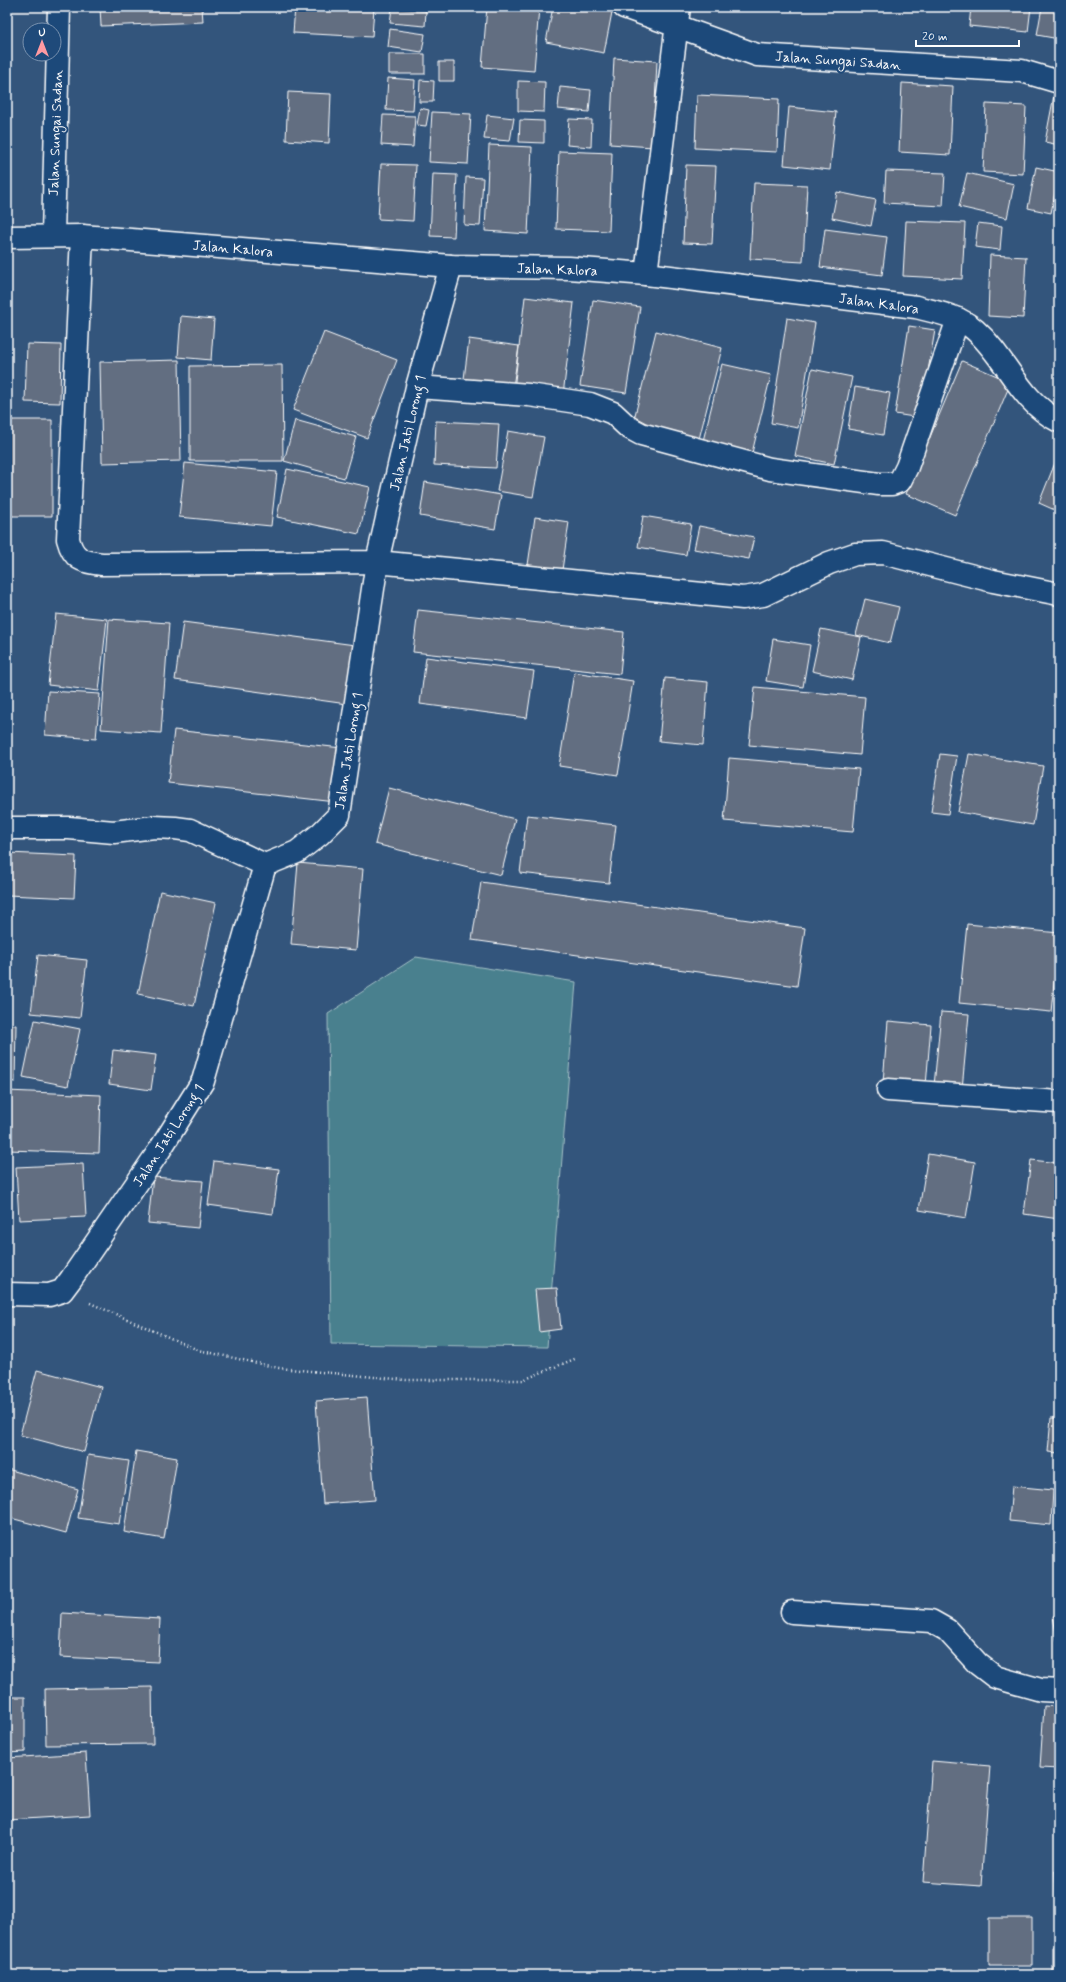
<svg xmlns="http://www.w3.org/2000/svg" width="1066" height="1982" font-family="Mynerve,sans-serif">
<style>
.green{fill:#4a808e;stroke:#a4c0c6}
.building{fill:#626e81;stroke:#fff}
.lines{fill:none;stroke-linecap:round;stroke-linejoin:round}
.street-casing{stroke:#fff;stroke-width:25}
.secondary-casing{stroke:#fff;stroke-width:25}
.path{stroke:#fff;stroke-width:2.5;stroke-dasharray:1 3;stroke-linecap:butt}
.street{stroke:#1f4a7a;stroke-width:22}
.secondary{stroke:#1f4a7a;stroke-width:22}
.labels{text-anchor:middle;stroke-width:4;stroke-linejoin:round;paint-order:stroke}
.street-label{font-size:14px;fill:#fff;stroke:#1f4a7a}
</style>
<rect width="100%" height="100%" fill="#33557c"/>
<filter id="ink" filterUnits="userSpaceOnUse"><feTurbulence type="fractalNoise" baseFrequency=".025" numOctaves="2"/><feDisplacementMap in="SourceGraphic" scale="8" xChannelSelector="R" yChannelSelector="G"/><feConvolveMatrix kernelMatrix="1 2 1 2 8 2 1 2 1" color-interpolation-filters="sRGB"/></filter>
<g filter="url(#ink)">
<path class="green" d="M416,957L576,982L547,1347L331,1344L328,1014Z"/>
<path class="building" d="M100,7H202L203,22L101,26Z
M295,7H374L372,37L293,33Z
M487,7H539L534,71L482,67Z
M553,7H613L604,53L546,42Z
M971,7H1031L1028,32L969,26Z
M1042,7H1059V39L1037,35Z
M392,8L426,11L425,26L390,23Z
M390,29L425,34L422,52L388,47Z
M389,54H425V74H389Z
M614,58L657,61L653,147L610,144Z
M439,62H454V81H439Z
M388,78L415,80L413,111L386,110Z
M420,80L434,81L433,102H419Z
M518,81L545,82L544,112L518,111Z
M902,83L953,86L950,155L899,152Z
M560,87L591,90L589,112L558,109Z
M1055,90L1059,91V145L1045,142Z
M288,92L331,94L329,143L286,140Z
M697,95L779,99L777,152L695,148Z
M986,104L1026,106L1023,174L983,172Z
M789,107L836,112L830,170L784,165Z
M420,108L429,110L426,126L417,125Z
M432,112L471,114L468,164L429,162Z
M383,115L415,116L413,147L381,145Z
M487,115L514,118L510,141L484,139Z
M569,119L592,120L591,147L567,145Z
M520,120L544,121V143L519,142Z
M489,145L532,147L528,234L485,231Z
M559,151L612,153L609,231L556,229Z
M381,164L416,165L413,221L378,219Z
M686,165L716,166L712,244L683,243Z
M1036,167L1059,172L1051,213L1028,208Z
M886,171L945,173L943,206L884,203Z
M967,173L1014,184L1007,218L959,207Z
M433,174L457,175L454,237L430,236Z
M466,177L483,178L480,226L464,225Z
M754,183L807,185L803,262L750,259Z
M837,192L876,200L871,226L832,218Z
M906,221L965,223L962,279L903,276Z
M978,223L1002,226L1000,250L975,247Z
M825,229L887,237L882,275L820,267Z
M990,255L1026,257L1023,318L988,316Z
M525,297L574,303L563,395L514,389Z
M593,300L640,307L626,393L580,386Z
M181,316L214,319L211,360L178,357Z
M787,318L815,323L798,428L771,423Z
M909,326L935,330L920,418L895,414Z
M656,331L722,348L698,443L632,427Z
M324,332L397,360L367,438L293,410Z
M469,339L519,346L512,394L463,387Z
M27,344L61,345L60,403L25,402Z
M179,360L181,461L102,463L100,362Z
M962,361L1011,382L955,515L906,494Z
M722,364L771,375L751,457L702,445Z
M282,365L283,461H190V366Z
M812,369L852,377L834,464L795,456Z
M855,387L890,393L883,435L848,429Z
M7,420H52V516H7Z
M295,420L356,437L344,478L284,461Z
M436,421L499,424L496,468L434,465Z
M508,431L544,437L533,497L497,491Z
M1059,453V512L1039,503Z
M185,463L277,472L271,526L179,517Z
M287,469L370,487L359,534L277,517Z
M425,482L501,495L495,529L420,516Z
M643,516L691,524L686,555L638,547Z
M535,517L569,522L562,570L528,565Z
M699,526L754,537L749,559L694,549Z
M865,599L899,607L890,643L856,635Z
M418,610L624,632L620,674L413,652Z
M56,614L107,619L99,691L48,685Z
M109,619L169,623L161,733L101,729Z
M183,622L355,645L347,704L175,680Z
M821,629L861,637L852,680L812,671Z
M773,639L810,645L803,687L766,681Z
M426,657L534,671L527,718L420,704Z
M574,672L633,681L618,775L559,766Z
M665,678L708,682L703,745L659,741Z
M755,687L865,697L860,755L749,745Z
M48,691L100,694L96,739L45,735Z
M174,730L342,748L336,802L168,783Z
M940,754L957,756L948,814L931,812Z
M969,754L1043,766L1033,825L958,812Z
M729,758L859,769L853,832L724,821Z
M389,788L515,819L501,875L375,844Z
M527,815L616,825L609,883L520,873Z
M8,853L76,856L74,898L7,895Z
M298,863L363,869L356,950L291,944Z
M481,882L805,928L797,986L472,940Z
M160,891L216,903L194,1006L138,994Z
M7,897L9,969H7Z
M967,924L1059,933L1051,1012L959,1003Z
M38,955L87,960L80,1018L31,1013Z
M941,1012L969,1014L962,1089L934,1086Z
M35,1020L80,1029L68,1086L23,1077Z
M888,1021L931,1025L926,1086L883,1082Z
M7,1025H16L15,1082L7,1081Z
M113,1050L156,1055L151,1090L109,1084Z
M7,1091L101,1095L99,1153L7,1150Z
M928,1154L975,1162L966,1218L919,1210Z
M1031,1160L1059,1163V1219L1024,1214Z
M214,1161L279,1169L273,1214L208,1205Z
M83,1164L86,1217L19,1220L16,1167Z
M153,1177L203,1181L198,1228L148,1223Z
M557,1288L561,1329L539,1332L535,1289Z
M37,1370L101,1387L84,1452L20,1435Z
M367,1397L375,1500L323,1504L316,1401Z
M1051,1418H1059V1453L1048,1452Z
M136,1451L177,1458L164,1539L124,1532Z
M88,1455L129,1461L119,1524L78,1518Z
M7,1469L78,1489L66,1533L7,1517Z
M1012,1486L1053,1490L1051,1525L1009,1521Z
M62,1613L160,1619L158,1662L60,1657Z
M1059,1615V1651L1053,1616Z
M152,1687L153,1744L46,1745L45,1689Z
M7,1697H25V1752L7,1753Z
M1044,1706L1059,1707V1769L1040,1768Z
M86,1753L90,1815L7,1820V1758Z
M932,1761L990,1766L981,1886L923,1882Z
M1055,1871H1059V1923H1057Z
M989,1918H1032V1966H989Z
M1053,1946H1059V1975H1053Z"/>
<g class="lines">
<g class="street-casing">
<path id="street" d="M624,7L757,55L1022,71L1059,82
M53,235L59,7
M82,236L68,539C73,559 82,562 102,564L377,562L743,598L763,595L829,563L855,554L883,553L993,581L1059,594
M646,274L679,7
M417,387L529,395L590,404L613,413L628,427L641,434L770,469L879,484H892L900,481L907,467L958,319
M7,828H69L114,832L154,827L175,828L190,830L265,865
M888,1090L1059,1102
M7,1294L49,1295L62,1291L71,1279L159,1151L203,1081L265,865L297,852L320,834L339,815L377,562L417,387L451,266
M792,1612L931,1621L947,1630L978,1664L995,1677L1041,1690L1059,1691"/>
</g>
<g class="secondary-casing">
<path id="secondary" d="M7,237L82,236L451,266L569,268L646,274L916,307C935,312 960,316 975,330C1007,358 1019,401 1059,421"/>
</g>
<path class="path" d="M90,1303L198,1350L279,1368L406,1380H523L577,1358"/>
<use href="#street" class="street"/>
<use href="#secondary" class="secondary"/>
</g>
</g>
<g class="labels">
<g class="street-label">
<text transform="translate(838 60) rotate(4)" y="5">Jalan Sungai Sadan</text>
<text transform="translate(55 133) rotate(-88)" y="5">Jalan Sungai Sadan</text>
<text transform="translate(233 248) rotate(5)" y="5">Jalan Kalora</text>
<text transform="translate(557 269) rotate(2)" y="5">Jalan Kalora</text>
<text transform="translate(879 303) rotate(8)" y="5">Jalan Kalora</text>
<text transform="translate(407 433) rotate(-77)" y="5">Jalan Jati Lorong 1</text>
<text transform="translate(348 751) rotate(-81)" y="5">Jalan Jati Lorong 1</text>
<text transform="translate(168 1135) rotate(-57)" y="5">Jalan Jati Lorong 1</text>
</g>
</g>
<rect width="1066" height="1982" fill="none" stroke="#1f4a7a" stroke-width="24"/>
<rect x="12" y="12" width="1042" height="1958" fill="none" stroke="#fff" stroke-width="1.5" filter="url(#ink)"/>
<g transform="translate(42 42)"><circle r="19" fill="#1f4a7a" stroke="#7992af"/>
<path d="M0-3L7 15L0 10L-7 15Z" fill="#ff9aa2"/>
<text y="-6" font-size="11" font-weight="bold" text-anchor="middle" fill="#ffffff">U</text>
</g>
<path d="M916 40v6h103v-6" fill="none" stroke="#ffffff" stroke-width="2"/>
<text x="922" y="40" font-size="12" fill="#ffffff" stroke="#1f4a7a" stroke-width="3" paint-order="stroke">20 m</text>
</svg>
